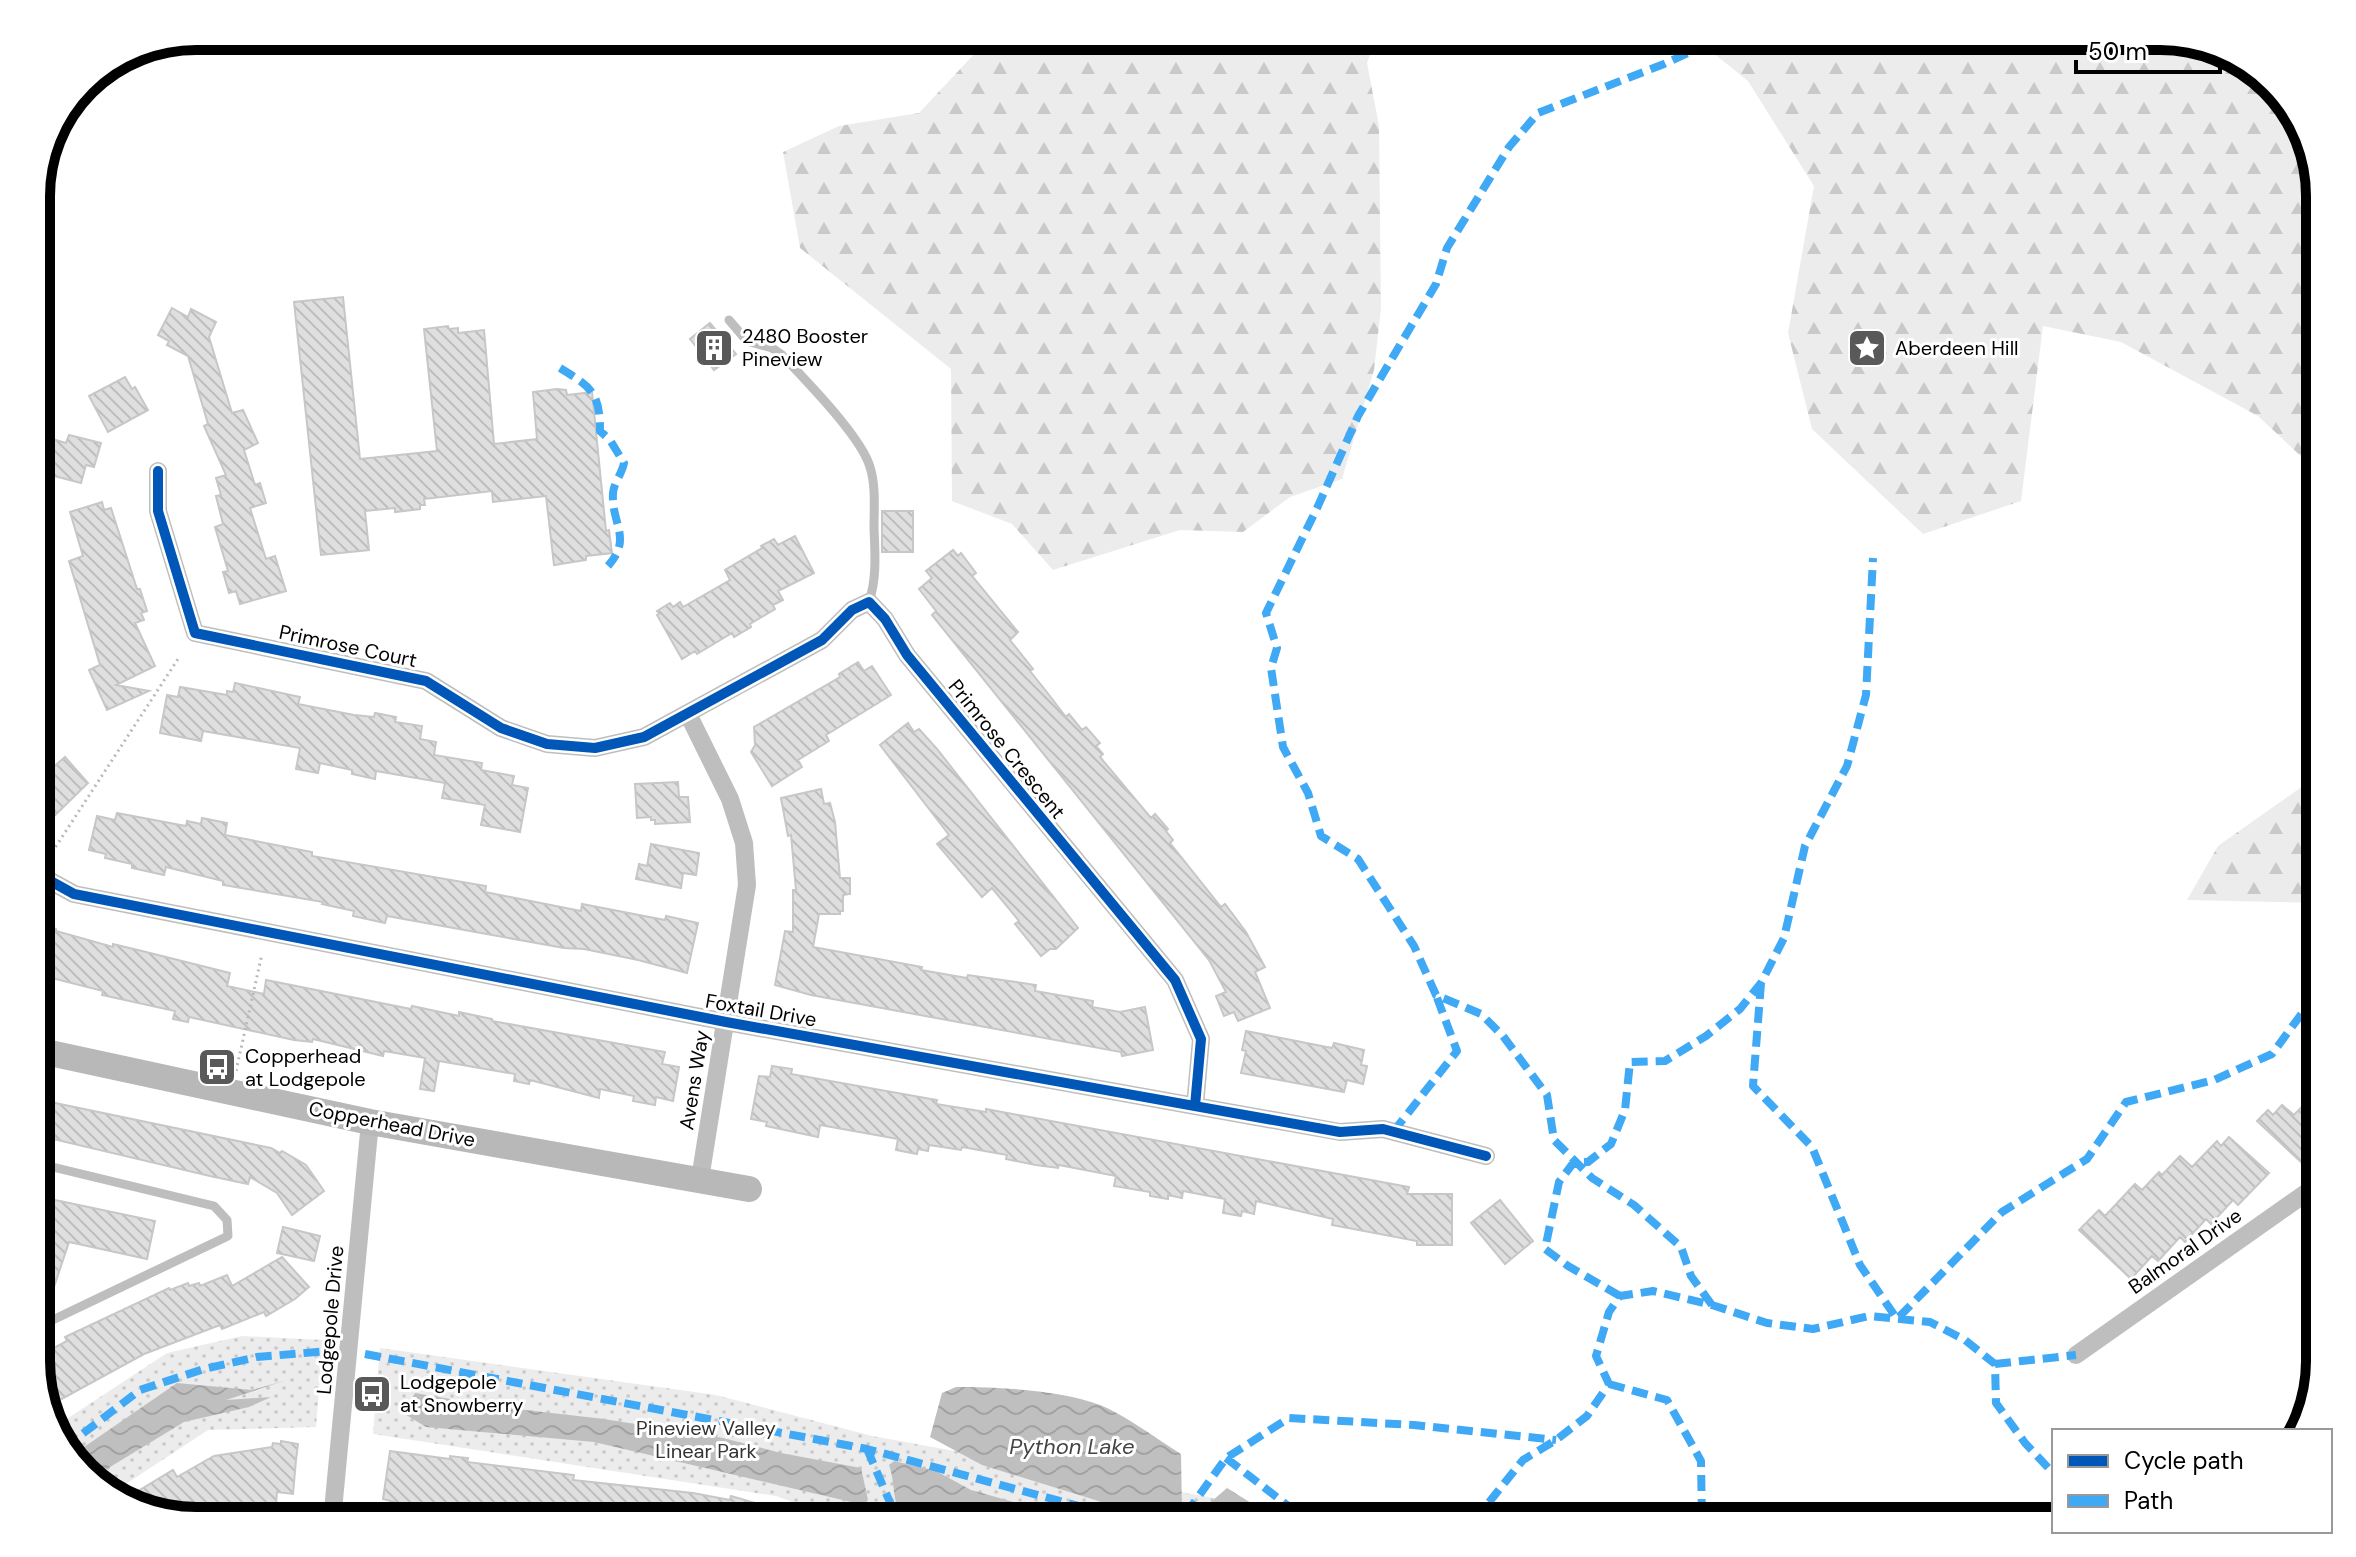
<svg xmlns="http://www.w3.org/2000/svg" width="2356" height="1557" font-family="'DM Sans',sans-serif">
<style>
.forest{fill:url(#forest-firs)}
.park{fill:url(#park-dots)}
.water{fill:url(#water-waves)}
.building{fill:url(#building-back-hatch);stroke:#c7c7c7;stroke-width:2}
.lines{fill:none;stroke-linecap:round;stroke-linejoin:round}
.path{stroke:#b9b9b9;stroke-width:3;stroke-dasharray:2 4;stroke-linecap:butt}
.lane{stroke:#bebebe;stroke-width:9}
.street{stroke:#bebebe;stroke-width:18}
.secondary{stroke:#b8b8b8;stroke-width:26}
.quiet{stroke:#3fa9f5;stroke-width:8;stroke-dasharray:16 8;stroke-linecap:butt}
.cycleway-casing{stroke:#fff;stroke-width:15}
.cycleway{stroke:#0057b8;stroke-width:10}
.labels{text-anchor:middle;stroke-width:6;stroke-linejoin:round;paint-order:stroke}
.poi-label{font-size:20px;fill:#000;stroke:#fff;text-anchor:start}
.street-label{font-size:20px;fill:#000;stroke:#fff}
.park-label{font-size:20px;fill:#333;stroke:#fff}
.water-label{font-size:22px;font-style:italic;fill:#444;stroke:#fff}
.rim{fill:none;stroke:#000;stroke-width:10}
</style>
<defs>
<pattern id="forest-firs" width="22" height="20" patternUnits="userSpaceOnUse" patternTransform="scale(2)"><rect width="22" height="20" fill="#ececec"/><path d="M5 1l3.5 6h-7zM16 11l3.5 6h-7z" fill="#c9c9c9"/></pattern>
<pattern id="park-dots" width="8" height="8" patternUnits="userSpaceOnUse" patternTransform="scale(2)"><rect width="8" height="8" fill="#ececec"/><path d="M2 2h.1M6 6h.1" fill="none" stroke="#c9c9c9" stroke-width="1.8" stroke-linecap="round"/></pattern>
<pattern id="water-waves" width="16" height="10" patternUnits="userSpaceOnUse" patternTransform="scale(2)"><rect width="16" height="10" fill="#bfbfbf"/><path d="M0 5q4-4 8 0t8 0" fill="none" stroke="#a2a2a2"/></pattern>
<pattern id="building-back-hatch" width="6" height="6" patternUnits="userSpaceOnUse" patternTransform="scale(2)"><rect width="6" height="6" fill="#dfdfdf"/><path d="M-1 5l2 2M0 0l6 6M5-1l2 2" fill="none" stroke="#bebebe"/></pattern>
</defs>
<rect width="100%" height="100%" fill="#fff"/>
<path class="forest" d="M991,36H1377L1367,63L1379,126L1381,308L1374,370L1342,479L1290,497L1243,532L1180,530L1053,570L1012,524L952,501L951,369L800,248L783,152L839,126L919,113Z
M1692,36H2160L2249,63L2299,116L2320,195V474L2258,416L2121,342L2043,326L2021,501L1923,534L1812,429L1788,333L1814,186L1748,81Z
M2320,774V903L2187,900L2218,846Z"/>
<path class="park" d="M242,1336L323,1340L316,1427L208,1430L109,1495L57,1441L53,1428L167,1353Z
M380,1348L716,1395L872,1436L1236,1502L1240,1521H844L776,1496L373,1434Z"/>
<path class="water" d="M287,1380L226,1400L271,1397L249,1407L184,1422L92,1478L71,1456L177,1383L252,1390Z
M956,1387C998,1387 1061,1390 1100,1405C1125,1415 1157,1439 1181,1454L1182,1510L1121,1508L982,1465L930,1437L942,1393Z
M415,1393L491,1406L604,1419L723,1438L781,1453L861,1468L868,1500L864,1505L594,1442L426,1427L403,1413Z
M894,1461L936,1471L971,1490L1038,1509L1066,1521H906C891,1506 896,1484 889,1465Z
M1227,1488L1280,1521H1189Z"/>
<path class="building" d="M343,297L360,459L437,451L424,329L448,326L449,329L458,328V333L484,330L494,444L537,439L533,392L557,389L566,390L567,395L592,392L606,531L609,530L612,553L586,556V560L554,565L546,496L493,502L492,491L424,499L425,505H420V509L395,512V508L365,511L369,550L321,555L294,302Z
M172,308L188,317L191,309L216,322L209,337L232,413L243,410L258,443L244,450L255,485L260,483L266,503L250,508L266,559L275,556L286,591L240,604L236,591L229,593L223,572L228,571L215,527L223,524L216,496L221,495L216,478L226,475L204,426L208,424L188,356L167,345L169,341L158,335Z
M710,323L736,354L714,370L690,339Z
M125,377L132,389L135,387L148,410L108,432L89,396Z
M69,435L101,443L94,467L86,465L81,483L39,472L49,438L66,443Z
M102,502L104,510L111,508L137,589H140L147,611L141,613L144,620L135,623L155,666L116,685L149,691L107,710L89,670L100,665L69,561L83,556L70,512Z
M882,511H913V552H882Z
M795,536L814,573L778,591L783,600L773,605L775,609L750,624L751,627L734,637L732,633L697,654L695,651L682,659L657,615L659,614L657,611L670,603L673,607L680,602L683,607L730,580L725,570L762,548L761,546L774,539L778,545Z
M953,550L958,556L961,553L976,573L972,576L1018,632L1010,640L1033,669L1030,671L1046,691L1066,717L1069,714L1082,730L1086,727L1100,743L1096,746L1103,754L1100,757L1151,818L1155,814L1168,829L1166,831L1173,840L1170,843L1221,907L1225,904L1246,932L1265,967L1255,972L1270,1008L1238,1021L1234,1012L1224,1016L1216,996L1226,992L1209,960L932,615L936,611L919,589L932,578L926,571Z
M858,662L864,671L872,666L891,695L826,735L829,741L798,760L802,767L772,786L751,752L755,745L754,727L840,677L839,674Z
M235,683L300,697L298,704L354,715L374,717L375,713L396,717L395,722L422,726L420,739L436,742L434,755L482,763L481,770L514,776L512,785L528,788L520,832L481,825L485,805L442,798L445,783L376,771L375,779L352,774V770L320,763L318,773L296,769L300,748L203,731L201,741L160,733L167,695L178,697L180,687L227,695V691L233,692Z
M908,723L914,732L919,729L937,749L1078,928L1056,949H1050L1041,956L1015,924L1019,921L992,888L982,897L937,844L949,835L880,745Z
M41,737L50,770L65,757L88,783L45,825L36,816V798L43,791L36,784V738Z
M678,782L679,797H688L690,822L655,824V820H651V817L637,818L635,784Z
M821,789L824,804L830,803L835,822L840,878H850V894L843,895V911H840V914H819L813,947L922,967L921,970L967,978L968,975L1036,985L1035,991L1093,1001L1092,1007L1120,1012L1145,1007L1153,1050L1122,1056L1121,1052L811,995L775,985L785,931L793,932V890H796L791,835L788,836L781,798Z
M117,813L186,826L187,821L201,824L202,818L227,823L225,835L312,852V856L486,886L485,892L581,911L582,904L665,920L666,916L698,923L687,973L638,960L584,949L564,948L387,916L385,923L353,916L354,911L322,904L323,902L223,885V881L166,867L164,875L132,868V864L105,858L106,854L89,850L97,816L115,820Z
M651,844L699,853L696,875L683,873L681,888L636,879L639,864L647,866Z
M36,922L56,929V931L113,947V944L146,952L230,973L227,986L264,994L266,980L411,1009L412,1006L459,1016V1012L492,1019V1021L665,1052L662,1064L679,1067L673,1101L656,1097L655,1105L633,1101L634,1096L600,1089L599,1098L530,1080L529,1084L514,1081L515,1074L439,1061L434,1091L420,1089L425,1058L384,1051L383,1056L313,1039L312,1042L294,1040L189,1017L188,1022L173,1019L175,1011L102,995L103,991L36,974Z
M1246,1031L1332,1048L1334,1043L1364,1050L1361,1065L1367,1066L1363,1084L1347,1080L1344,1092L1241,1073L1246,1051L1242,1050Z
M772,1066L792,1069L791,1074L937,1100L936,1104L986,1112V1109L1409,1187L1407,1194H1452V1245H1417V1241L1332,1225L1333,1219L1256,1201L1254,1214L1242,1211L1241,1216L1223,1213L1225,1199L1183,1191L1182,1198L1168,1195V1199L1150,1196V1192L1114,1186L1116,1176L1059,1165L1058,1168L1036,1165L1006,1159L1007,1155L962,1147L961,1150L929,1145L928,1151L918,1149L917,1154L896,1150L898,1139L876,1135L820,1125L818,1137L766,1126L767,1122L751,1119L759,1076L770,1077Z
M2320,1088V1142L2301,1162L2257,1121L2268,1110L2273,1115L2282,1105L2294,1115Z
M36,1099L271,1148L280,1153L282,1151L306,1165L324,1191L292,1215L277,1193L250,1177L248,1184L210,1176L36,1135Z
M2229,1137L2269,1173L2238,1205L2233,1200L2211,1224L2206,1219L2185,1242L2180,1237L2158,1261L2152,1256L2131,1279L2079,1230L2099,1210L2105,1216L2135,1184L2142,1190L2159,1172L2162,1175L2180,1156L2192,1167L2217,1141L2221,1146Z
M36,1196L155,1221L147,1259L69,1242L50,1299L36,1295Z
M1500,1200L1533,1241L1505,1264L1471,1223Z
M283,1227L320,1236L314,1261L277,1253Z
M282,1257L309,1287L295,1299L266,1316L264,1312L222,1329L220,1325L144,1354L47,1407L36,1365L45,1363L41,1355L67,1341L65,1337L169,1288L170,1290L188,1283L189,1286L199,1283L200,1286L227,1275L232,1286Z
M281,1441L298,1444L296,1460L293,1494L277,1492L276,1504L263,1503L233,1507L209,1521H196L125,1499L173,1470L177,1477L214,1456L272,1447L273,1443L281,1444Z
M390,1451L450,1459V1456L468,1458L467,1462L574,1475L573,1480L693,1493L730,1500L731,1496L800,1516V1521H509L501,1520V1517L398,1503L383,1499Z"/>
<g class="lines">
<path class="path" d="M49,857L178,659
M236,1071L262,954
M889,1521L893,1511"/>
<path class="lane" d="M729,320L747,341L772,348L782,355C805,380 861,436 870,467C876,486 874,508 874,528C875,553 877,578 869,602
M36,1163L214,1206L227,1220L228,1236L36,1328"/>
<path class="street" d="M158,471V511L195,633L426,681L501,728L547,744L595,748L644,737L822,640L852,610L869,602L885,619L907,655L1175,980L1201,1039L1195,1106
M688,714L730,799L744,843L747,885L700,1179
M36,873L74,894L726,1022L1340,1132L1383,1129L1486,1156
M2076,1355L2320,1183
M332,1521L370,1122"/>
<path class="secondary" d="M36,1050L370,1122L749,1189"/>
<path class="quiet" d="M560,368C591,387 600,392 600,431L610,440L624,463C622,474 614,482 613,493C611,524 633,538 608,566
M1761,983L1753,1086L1812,1147L1860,1265L1897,1319L2002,1212L2087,1159L2126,1102L2214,1080L2272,1054L2311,1001L2320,993
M1393,1132L1457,1051L1436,995
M1620,1296L1568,1266L1545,1249L1559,1182L1574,1162H1588L1611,1144L1625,1110L1630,1062L1665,1061L1706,1036L1740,1009L1761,983L1784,938L1805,846L1847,766L1866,695L1873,558
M1712,1305L1691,1276L1681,1247L1634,1205L1592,1178L1554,1140L1547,1095L1503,1036L1481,1014L1436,995L1414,946L1358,859L1321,836L1308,793L1283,747L1271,668L1277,648L1266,613L1318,506L1358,416L1436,284L1447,248L1509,147L1538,113L1664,64L1724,36
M365,1354L867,1449L1134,1521
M1995,1364L2076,1355
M1609,1384L1667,1400L1701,1461L1702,1521
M64,1448L140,1390L204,1369L257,1357L329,1351
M867,1449L898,1521
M1226,1458L1300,1515L1304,1521
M1164,1521L1183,1518L1226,1458L1289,1418L1414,1425L1556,1440
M1474,1521L1523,1460L1556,1440L1587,1416L1609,1384L1596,1356L1609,1312L1620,1296L1653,1291L1712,1305L1767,1323L1813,1329L1869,1316L1930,1322L1965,1340L1995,1364L1996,1403L2025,1443L2054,1474"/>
<g class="cycleway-casing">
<path id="cycleway" d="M158,471V511L195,633L426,681L501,728L547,744L595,748L644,737L822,640L852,610L869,602L885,619L907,655L1175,980L1201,1039L1195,1106
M36,873L74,894L726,1022L1340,1132L1383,1129L1486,1156"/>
</g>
<use href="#cycleway" class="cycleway"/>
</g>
<defs>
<g id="building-square" transform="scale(2)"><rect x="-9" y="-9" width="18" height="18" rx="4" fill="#595959" stroke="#fff"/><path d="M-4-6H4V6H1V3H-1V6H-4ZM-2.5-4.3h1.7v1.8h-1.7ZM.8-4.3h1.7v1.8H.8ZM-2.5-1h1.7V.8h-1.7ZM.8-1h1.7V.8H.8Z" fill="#fff"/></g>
<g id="sight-square" transform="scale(2)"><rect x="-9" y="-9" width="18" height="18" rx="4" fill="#595959" stroke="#fff"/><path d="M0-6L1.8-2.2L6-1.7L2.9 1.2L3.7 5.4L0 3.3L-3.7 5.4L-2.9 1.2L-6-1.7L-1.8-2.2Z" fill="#fff"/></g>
<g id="bus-square" transform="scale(2)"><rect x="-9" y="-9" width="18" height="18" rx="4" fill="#595959" stroke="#fff"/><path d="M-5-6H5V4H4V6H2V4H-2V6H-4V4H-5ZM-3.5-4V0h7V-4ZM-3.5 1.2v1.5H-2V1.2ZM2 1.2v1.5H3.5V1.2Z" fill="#fff"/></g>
</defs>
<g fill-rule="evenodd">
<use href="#building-square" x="714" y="348"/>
<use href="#sight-square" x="1867" y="348"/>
<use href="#bus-square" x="217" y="1067"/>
<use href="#bus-square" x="372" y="1394"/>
</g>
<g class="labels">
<g class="poi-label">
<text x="742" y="343">2480 Booster<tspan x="742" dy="23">Pineview</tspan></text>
<text x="1895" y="355">Aberdeen Hill</text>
<text x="245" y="1063">Copperhead<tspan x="245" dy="23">at Lodgepole</tspan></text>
<text x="400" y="1389">Lodgepole<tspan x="400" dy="23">at Snowberry</tspan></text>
</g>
<g class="street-label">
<text transform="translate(348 646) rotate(12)" y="7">Primrose Court</text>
<text transform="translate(1007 749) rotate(51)" y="7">Primrose Crescent</text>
<text transform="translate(761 1010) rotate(10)" y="7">Foxtail Drive</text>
<text transform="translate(694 1080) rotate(-81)" y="7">Avens Way</text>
<text transform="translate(392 1124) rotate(11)" y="7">Copperhead Drive</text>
<text transform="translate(2185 1251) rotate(-35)" y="7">Balmoral Drive</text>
<text transform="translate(330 1320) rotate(-85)" y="7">Lodgepole Drive</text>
</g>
<g class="park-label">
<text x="706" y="1435">Pineview Valley<tspan x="706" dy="23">Linear Park</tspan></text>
</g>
<g class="water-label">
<text x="1072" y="1454">Python Lake</text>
</g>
</g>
<path d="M0 0H2356V1557H0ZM196 50H2160A146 146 0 0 1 2306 196V1361A146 146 0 0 1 2160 1507H196A146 146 0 0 1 50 1361V196A146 146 0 0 1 196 50Z" fill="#fff" fill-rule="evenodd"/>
<path class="rim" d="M196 50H2160A146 146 0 0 1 2306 196V1361A146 146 0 0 1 2160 1507H196A146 146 0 0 1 50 1361V196A146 146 0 0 1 196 50Z"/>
<rect x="2052" y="1429" width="280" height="104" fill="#ffffff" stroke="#999999" stroke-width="2"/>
<rect x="2068" y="1455" width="40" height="12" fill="#0057b8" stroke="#999999" stroke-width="2"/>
<text x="2124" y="1469" font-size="24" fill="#000000">Cycle path</text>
<rect x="2068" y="1495" width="40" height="12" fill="#3fa9f5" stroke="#999999" stroke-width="2"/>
<text x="2124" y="1509" font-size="24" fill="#000000">Path</text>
<path d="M2076 60v12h144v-12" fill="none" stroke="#000000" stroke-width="4"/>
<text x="2088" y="60" font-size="24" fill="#000000" stroke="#ffffff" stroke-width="6" paint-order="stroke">50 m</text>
</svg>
